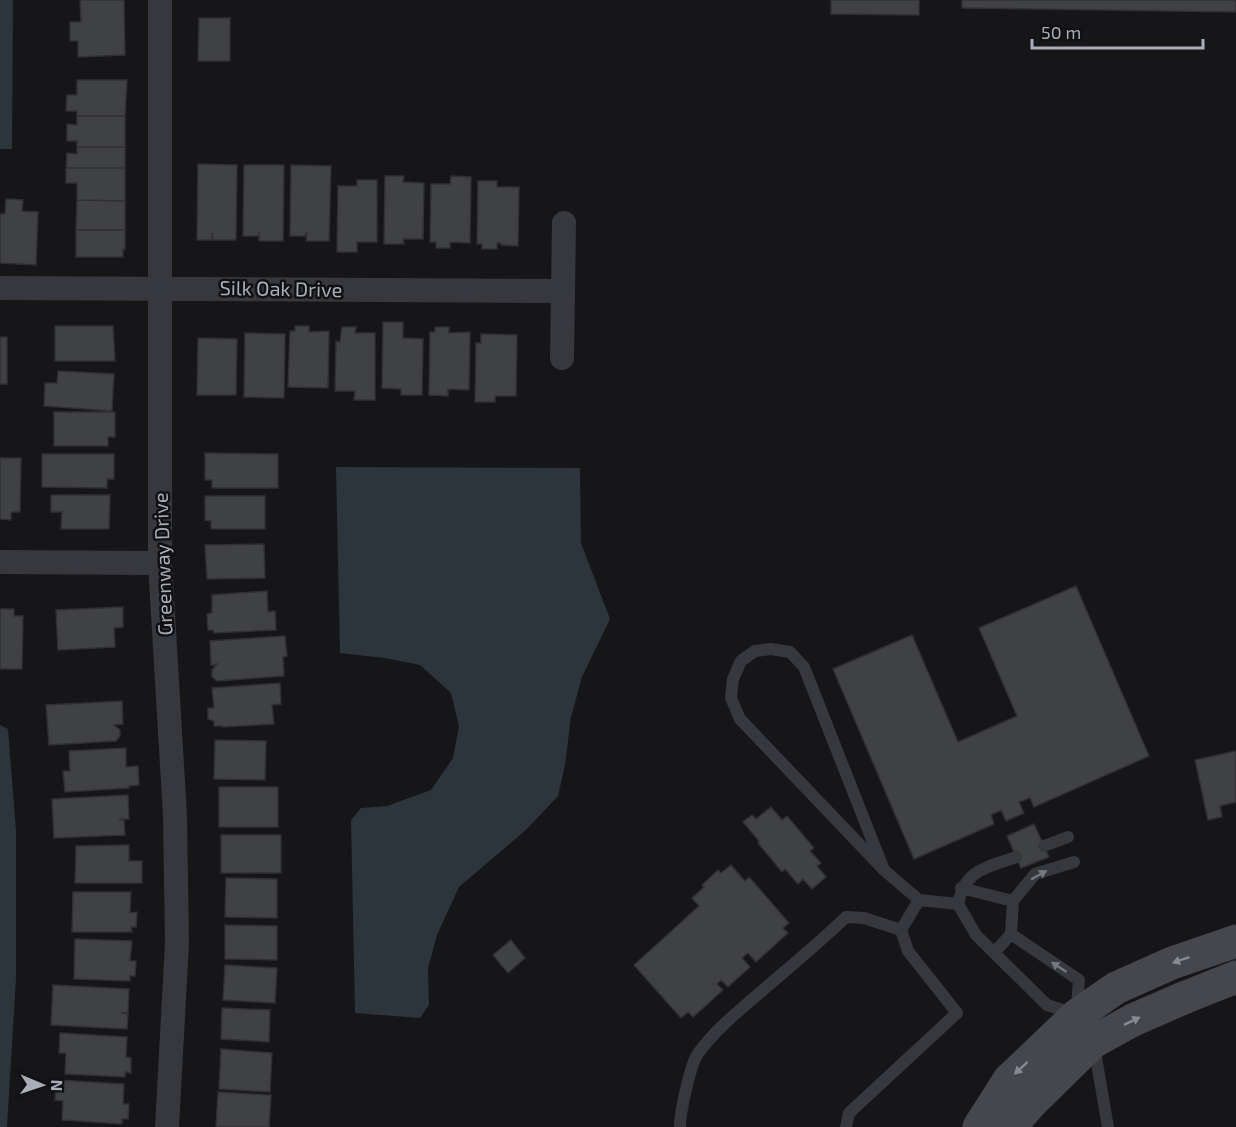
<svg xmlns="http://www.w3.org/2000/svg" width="1236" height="1127" font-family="'Exo 2',sans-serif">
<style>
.water{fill:#2c353c}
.building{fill:#404145;stroke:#303034;stroke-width:1.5}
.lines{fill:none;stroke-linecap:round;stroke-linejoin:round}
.lane{stroke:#37383d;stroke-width:12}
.street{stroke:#37383d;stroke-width:24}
.secondary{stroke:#45474d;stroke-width:33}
.oneway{fill:#757881}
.oneway2{fill:#858993}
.labels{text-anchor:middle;stroke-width:5;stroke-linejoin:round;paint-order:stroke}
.street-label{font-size:20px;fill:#a8adb8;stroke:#111113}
</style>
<rect width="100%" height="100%" fill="#161618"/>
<path class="water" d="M0,0H13L12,149H0Z
M336,467L580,468L581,543L610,619L582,677L571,717L565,765L558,796L526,830L459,887L437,935L428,968L429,1005L420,1018L355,1013L351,820L361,808L387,806L431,790L453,758L459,726L451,693L420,665L385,658L340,653Z
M0,725L8,729L16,831V978L7,1127H0Z"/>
<path class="building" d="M80,0H124L125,55L78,57V41H70V22H81Z
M831,0H919V15L831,14Z
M962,0H1236V12L962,8Z
M199,18H230V61H198Z
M77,80H127L125,116H77V111H66L67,95H77Z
M77,116H125V147H77V141H67V124L77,125Z
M77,147H125V168H66L67,153L77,154Z
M198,164L237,165L236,240H213L212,233V240H197Z
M244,165H284L283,241H259V231V236H243Z
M291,165L331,166L329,241H306L307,232L305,236H290Z
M66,168H125V201L77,200V183H66Z
M385,176H404L403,182L424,183L423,239H403L404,244H384Z
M451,176L471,177L470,243L450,242V248H436V242H430L431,184H450Z
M357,180H377V242H357V252H337L338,186H357Z
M478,181H497V187H519L518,246L501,245V243H497V249H482V244H477Z
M6,199L23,200L22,211L38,212L36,265L0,263V214H5Z
M77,200L125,201V230H76Z
M76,230H125V249H123V257H76Z
M383,322H403V338L423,339L422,395H401V389L382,388Z
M55,326H113L115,361H55Z
M295,326H309V332L329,331L328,388L288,387L290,331H295Z
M342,327H356L355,333H375V400H354L355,391H335L336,341L340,342Z
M435,327H449V333L470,332L469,390L448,389V396L429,395L430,332H435Z
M245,333L285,334L284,398L244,397Z
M481,334L517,335L516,396H495V402H475L476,343H481Z
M0,337H7V384H0Z
M198,338L237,339L236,395H197Z
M58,371L114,374L112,411L44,406L45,383H57Z
M54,412H115V437H108V446H54Z
M205,453L278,454V488H212V480H205Z
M42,454H114V479H107V488L42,487Z
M0,458H21L20,512H11V520L0,519Z
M51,495H110L109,529H61L62,512H51Z
M205,496H265V529H211V521L205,520Z
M264,544L265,578L207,579L205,545Z
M1076,586L1149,756L1034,807L1030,798L1019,802L1024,813L1006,821L1001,810L991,815L994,824L914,859L833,669L912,635L958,742L1017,716L979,628Z
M267,591L268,612L275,611L276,630L214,633L213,630H208L207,614L212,613V595Z
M123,607V627L114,628L115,647L58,650L56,610Z
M0,609H14V616H23L22,669H0Z
M285,636L287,656L283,657L284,676L217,681L212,677V670L217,664L211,665L210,641Z
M280,683L281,704L272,705L274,724L223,727V726H214V721L208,719V708H214L212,688Z
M122,701L123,724L114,725L120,730V736L116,741L49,745L46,705Z
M215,740L266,741L265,780L214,779Z
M126,748V767L138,766L139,785L129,786V788L65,792L63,771H70L69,751Z
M1236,751V802L1220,806L1222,817L1208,820L1195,760Z
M219,787H278V827H219Z
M128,795L129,819H119L124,820L125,835L54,838L52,799Z
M771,807L782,820L787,816L814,848L810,851L821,863L817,866L826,877L812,889L803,879L798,884L785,869L782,872L758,843L759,841L743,822L752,815L756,819Z
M1034,824L1049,857L1021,868L1007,836Z
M221,835H281V873H221Z
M129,845V861H142V883H75L76,846Z
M731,865L745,881L749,877L789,923L783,928L788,933L756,962L748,953L742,958L750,967L728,987L721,980L717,984L723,990L693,1017L688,1012L681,1018L634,965L699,906L692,898L704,887L702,885L718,870L721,873Z
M226,878L277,879V918L225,917Z
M73,892H131L130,913L137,912L136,927H131L132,932H72Z
M225,925L277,926V960L225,959Z
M75,939L132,941L130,961H136L135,976H130V981L74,979Z
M511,940L525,958L508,973L493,955Z
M225,965L277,968L275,1003L223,1000Z
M53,985L129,989L128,1013H121L128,1014L127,1029L51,1025Z
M222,1008L270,1010L269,1042L221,1039Z
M60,1033L127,1037L126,1057L131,1058V1073L125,1072V1077L65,1074L66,1053H59Z
M221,1049L272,1053L270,1092L219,1089Z
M57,1080L124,1084L123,1104H129L128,1119H122V1124L62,1120L63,1101L55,1100Z
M218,1092L271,1095L269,1127H216Z"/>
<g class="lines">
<path class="lane" d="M1044,846L1068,837
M1016,857C986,868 965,869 958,904L976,935L1047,1005L1073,1013
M884,870L804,667L790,652L771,649L755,651L741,661L733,679L731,698L740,719L884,870L919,900L958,904
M961,888L1013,901
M901,930L919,900
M1011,934L1079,980L1077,1009
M994,953L1011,934L1013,901L1035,874L1074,862
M1094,1046L1108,1127
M680,1127C680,1112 690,1067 697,1055C713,1032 735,1014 756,996C786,970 817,945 846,917L864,918L901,930
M846,1127L849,1113L957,1013L908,951L901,930"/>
<path class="street" d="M160,0V563L175,816L177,943L167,1127
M0,288L563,291
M562,358L564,223
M0,562L160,563"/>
<path class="secondary" d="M979,1127L1009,1080L1077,1015L1116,988L1172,963L1236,941
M1010,1127L1031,1103L1093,1042L1133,1020L1186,997L1236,977"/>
</g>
<defs><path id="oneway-solid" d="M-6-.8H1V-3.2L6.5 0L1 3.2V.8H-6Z" transform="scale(1.5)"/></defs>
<g class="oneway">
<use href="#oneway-solid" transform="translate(1039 875) rotate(-29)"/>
<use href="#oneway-solid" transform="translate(1059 967) rotate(-147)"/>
</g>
<g class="oneway2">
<use href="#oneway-solid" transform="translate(1181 960) rotate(161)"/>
<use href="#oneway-solid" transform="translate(1132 1021) rotate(-26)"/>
<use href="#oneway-solid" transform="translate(1021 1068) rotate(137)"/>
</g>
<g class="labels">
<g class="street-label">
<text transform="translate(281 289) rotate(1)" y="7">Silk Oak Drive</text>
<text transform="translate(163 564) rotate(-92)" y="7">Greenway Drive</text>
</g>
</g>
<g transform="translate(42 1085) rotate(92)" stroke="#111113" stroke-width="4.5" paint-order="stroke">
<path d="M0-4.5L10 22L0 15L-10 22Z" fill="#a8adb8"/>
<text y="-9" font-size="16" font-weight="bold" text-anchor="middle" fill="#a8adb8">N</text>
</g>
<path d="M1032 39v9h171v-9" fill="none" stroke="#a8adb8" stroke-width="3"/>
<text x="1041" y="39" font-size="18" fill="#a8adb8" stroke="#111113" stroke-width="4.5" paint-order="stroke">50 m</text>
</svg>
